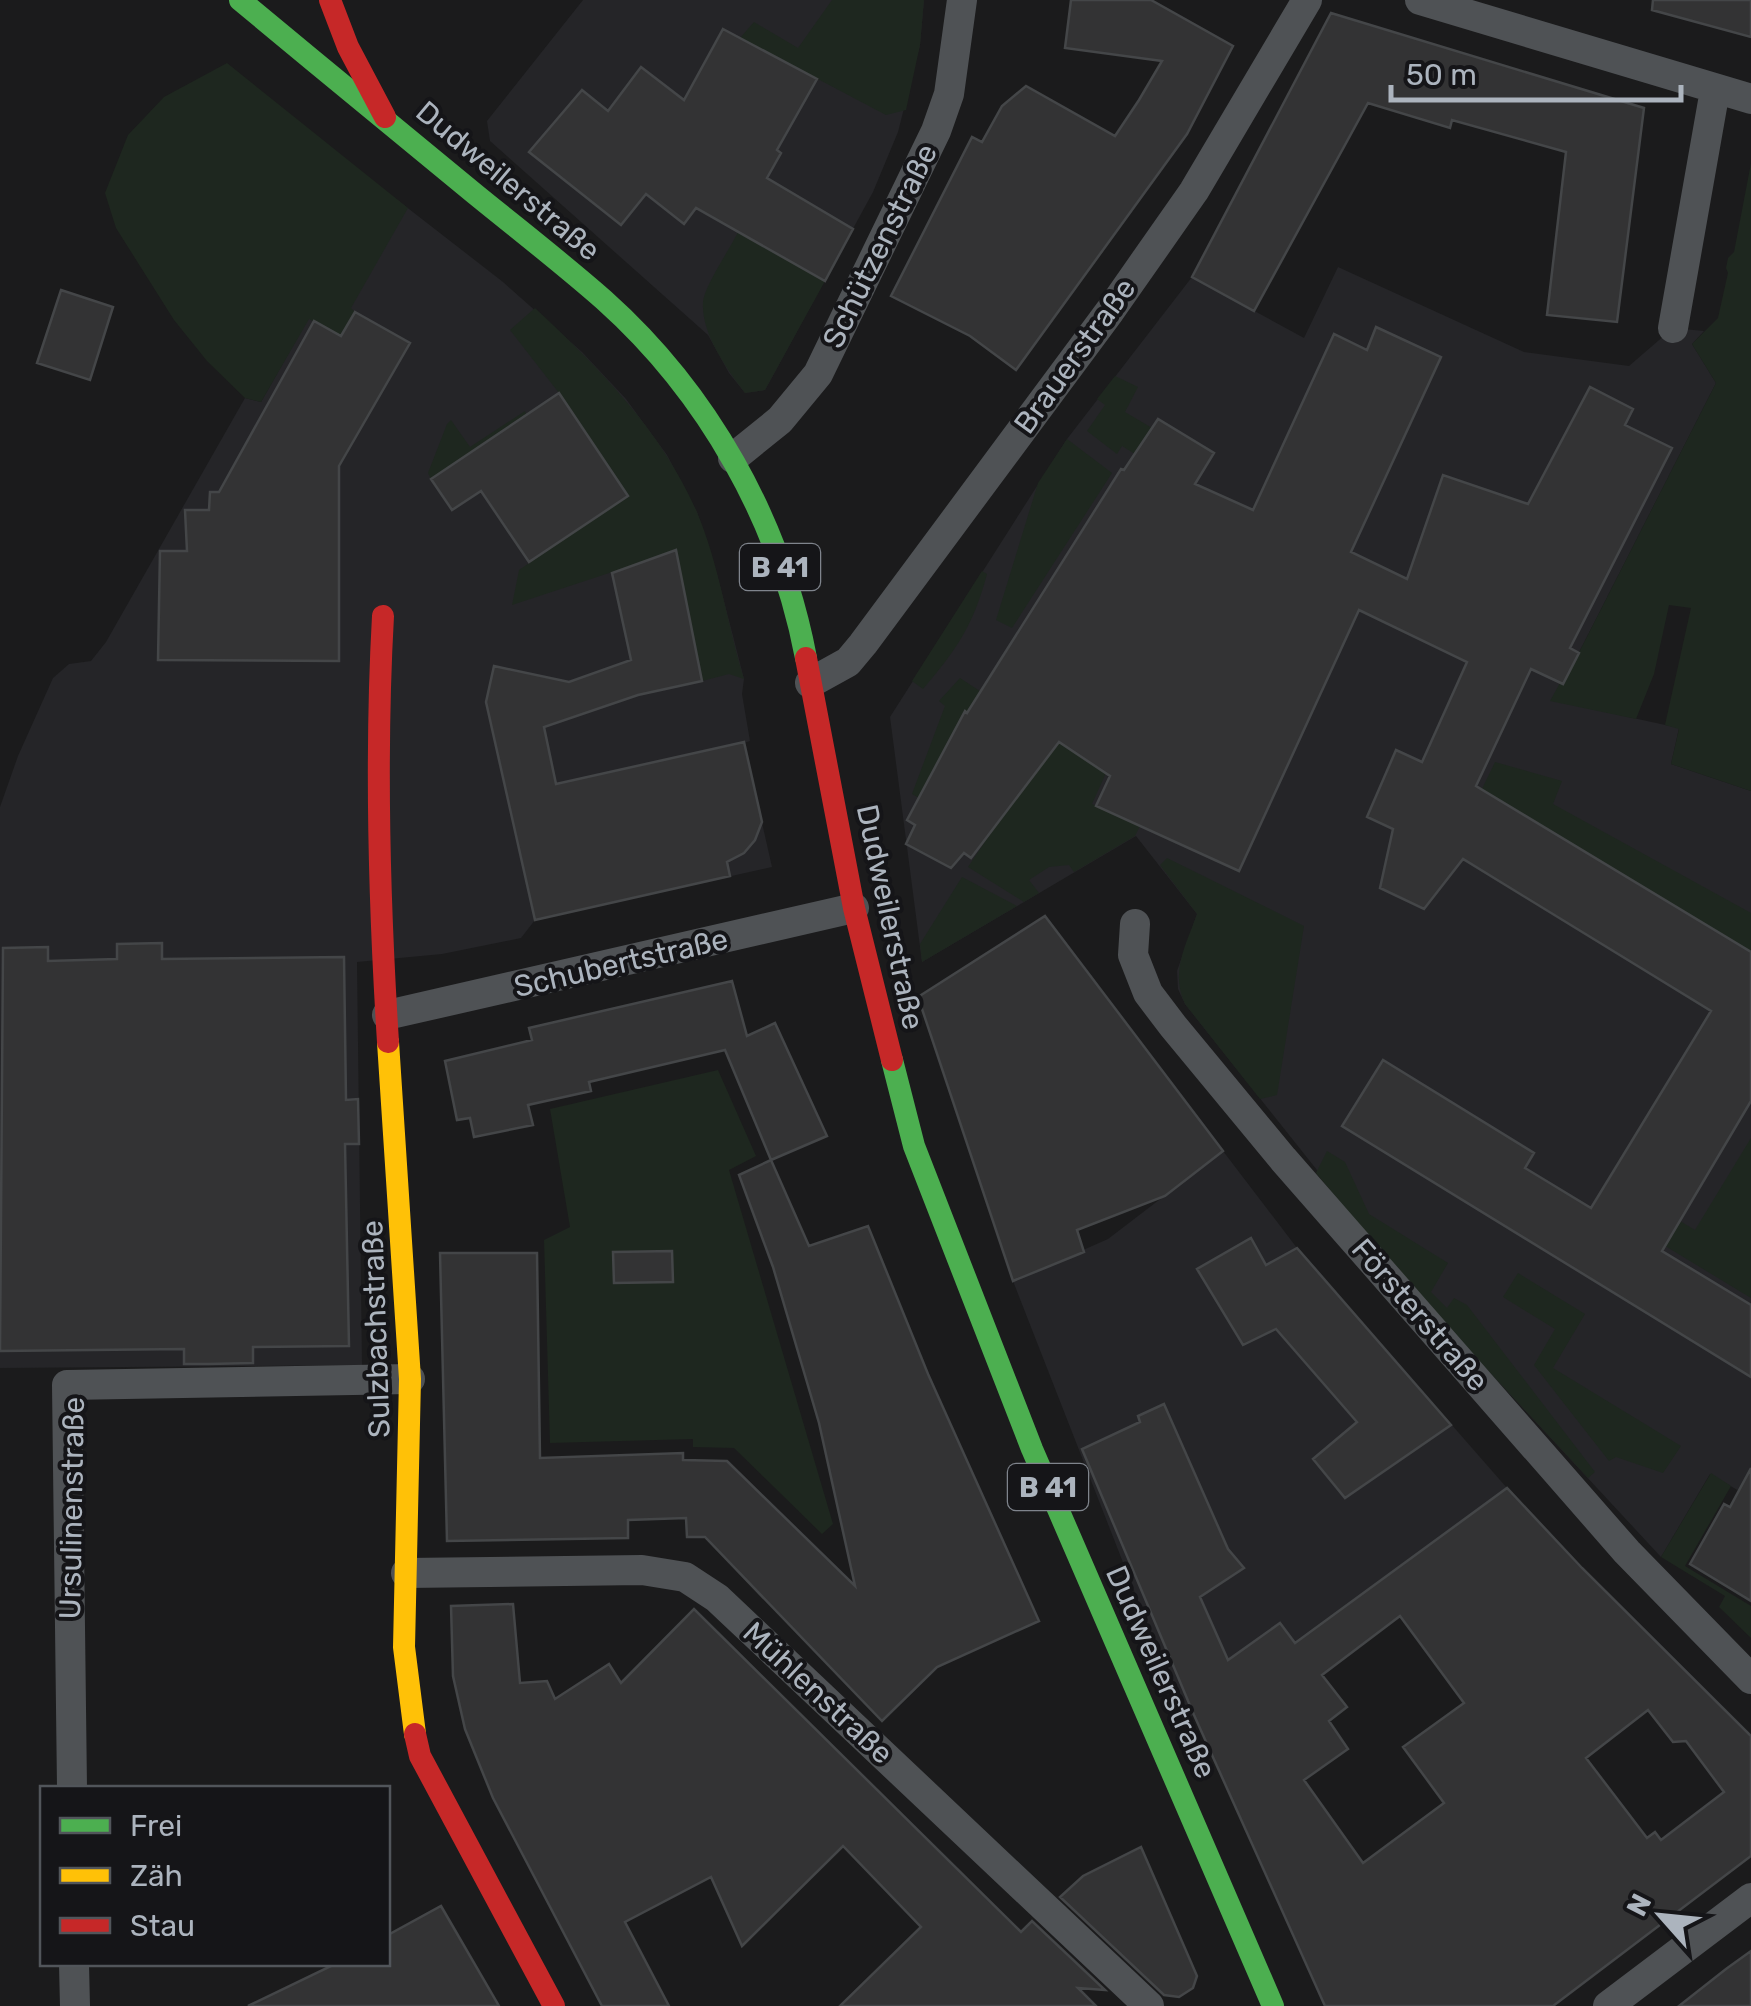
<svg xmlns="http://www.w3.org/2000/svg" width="1751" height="2006" font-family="Rubik,sans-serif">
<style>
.built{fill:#252528}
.green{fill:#1e271f}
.building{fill:#333334;stroke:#444648;stroke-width:2.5;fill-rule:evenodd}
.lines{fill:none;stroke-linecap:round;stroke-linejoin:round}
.street{stroke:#4f5255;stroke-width:30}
.fast{stroke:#4caf50;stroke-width:22}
.slow{stroke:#ffc107;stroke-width:22}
.jam{stroke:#c62828;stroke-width:22}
.labels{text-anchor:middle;stroke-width:8;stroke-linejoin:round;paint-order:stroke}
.shield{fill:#151518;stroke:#7f848c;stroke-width:2.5}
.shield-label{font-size:28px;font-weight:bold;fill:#acb4be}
.street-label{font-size:30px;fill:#acb4be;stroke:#151518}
</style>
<rect width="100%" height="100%" fill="#1b1b1c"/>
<path class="built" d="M583,0H924L920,45L898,132L873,192L765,390L745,393L729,373L708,335L490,141L487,121Z
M382,188L503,282L582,352L626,399L667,455L697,512L717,574L744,679L742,694L750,741L744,743L772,867L535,920L521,938L442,954L357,962L362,1365L0,1368V807L18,756L53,678L69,664L91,661L106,642L245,398L261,402Z
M1338,267L1524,352L1629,366L1673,328L1704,331L1692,344L1716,383L1563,684L1551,700L1679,728L1671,764L1751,791V1498L1710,1474L1661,1557L1406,1282L1185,1004L1178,989L1177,971L1197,914L1136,836L922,962L890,717L1067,439L1192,277L1304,338Z
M1223,1151L1297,1248L1507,1488L1185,1721L1013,1281L1108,1239Z"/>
<path class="green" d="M832,0H924L920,45L906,110L886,115L740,38L754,22L798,48Z
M227,63L408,208L351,308L355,312L341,336L309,319L261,402L245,398L207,361L174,320L116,228L105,193L128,135L164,97Z
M1751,163V791L1671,764L1679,729L1665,725L1691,608L1669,605L1654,674L1636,719L1550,701L1560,683L1563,684L1716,383L1692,344L1718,318L1728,273L1726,268L1728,258L1734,252Z
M738,232L825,281L765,390L745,393C727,369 701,334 703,302C705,285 730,249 738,232Z
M535,308C599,368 660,429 696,510C719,563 727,624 744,679L729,674L702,681L676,551L512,605L519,570L628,496L559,393L510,330Z
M1115,376L1138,387L1125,412L1152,428L1135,454L1122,446L1117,454L1087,431L1105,405L1097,399Z
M525,411L526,414L431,479L428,473L447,424L451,420L470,447Z
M1067,439L1112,473L1012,628L996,620L1038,483Z
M982,571L987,574C973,626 957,649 923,689L912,681Z
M960,678L989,697L976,718L964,712L919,798L912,794L945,706L939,701Z
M1054,739L1106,773L1092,804L1140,826L1135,836L1074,872L1069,865L1049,867L1029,880L1039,893L1024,902L968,867Z
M1495,762L1562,781L1553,804L1751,913V953L1482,789Z
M1167,858L1304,926L1277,1095L1260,1099L1185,1004C1170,972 1186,945 1197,914L1160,865Z
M962,877L1017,906L922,962L920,944Z
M718,1070L756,1156L729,1170L833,1524L822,1534L734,1448L693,1447V1439L550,1443L544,1240L570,1227L550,1109Z
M1751,1138V1298L1624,1221L1640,1197L1695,1230Z
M1327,1151L1345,1162L1369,1214L1448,1263L1431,1292L1447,1308L1454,1298L1467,1305L1595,1472L1588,1478L1406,1282L1316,1173Z
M1518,1273L1585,1314L1553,1368L1681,1446L1663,1473L1616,1457L1609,1461L1534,1365L1555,1329L1503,1297Z
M1711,1473L1731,1486L1685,1566L1751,1606V1638L1719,1607L1725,1596L1661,1557Z"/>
<path class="building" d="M1071,0H1151L1233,46L1187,134L1016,370L970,336L891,296L972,137L982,142L1002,106L1026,86L1115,136L1139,100L1162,61L1065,48Z
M1653,0H1751V37L1652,10Z
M1331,13L1644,108L1617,322L1547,315L1566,152L1452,120L1450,128L1368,103L1254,311L1192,277Z
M723,29L817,79L777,150L781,153L767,178L853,229L825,281L696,208L684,224L646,194L621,225L529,152L582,90L608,111L641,67L684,100Z
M61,290L113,307L90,380L37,363Z
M355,312L410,343L339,466V661L158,660L160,551H187L185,510H209L210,492H219L314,321L341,336Z
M1376,327L1441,357L1351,552L1407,579L1443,475L1528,504L1590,387L1633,409L1625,425L1672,448L1570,648L1579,653L1563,684L1531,669L1476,786L1751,952V1101L1662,1251L1751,1305V1377L1342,1126L1383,1060L1534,1153L1525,1168L1591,1208L1711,1011L1463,859L1424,909L1380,888L1393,829L1367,817L1396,750L1422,762L1467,662L1359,610L1239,871L1096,806L1110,776L1059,742L971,858L964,853L951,868L906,844L915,825L907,820L965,711L967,713L1001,659L1121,469L1124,470L1158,419L1214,453L1195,484L1253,510L1334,334L1367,350Z
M559,393L628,496L529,562L481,491L452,510L431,479Z
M676,550L702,681L638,695L544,727L556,784L744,742L762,822L755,840L744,853L727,862L730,876L535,920L486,702L494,666L569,682L631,660L612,573Z
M1045,916L1223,1151L1165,1196L1077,1230L1084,1252L1013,1281L918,997Z
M162,943V959L344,957L346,1100L358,1099L359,1144H345L349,1346L253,1347V1363L208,1364H184V1349L0,1351L3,948L48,947V961L117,959V944Z
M732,981L747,1036L775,1023L827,1136L771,1160L725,1050L589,1082L591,1091L528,1105L533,1125L474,1137L470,1118L457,1120L445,1061L532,1040L529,1028Z
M771,1160L809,1246L868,1226L928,1374L1039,1621L937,1667L882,1721L705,1537H687L686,1518L628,1520V1538L447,1541L440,1253H537L540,1458L683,1453V1460L727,1461L855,1586L819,1423L773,1267L739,1175Z
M1251,1238L1266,1265L1297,1248L1451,1425L1345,1498L1313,1459L1357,1422L1276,1329L1243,1345L1197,1269Z
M672,1251L673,1282L614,1283L613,1252Z
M1164,1404L1228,1549L1244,1568L1200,1597L1228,1660L1280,1623L1295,1643L1507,1488L1582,1568L1751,1736V1856L1553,2006H1325L1194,1715L1082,1449L1140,1422L1138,1416ZM1400,1616L1464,1703L1403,1747L1444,1803L1363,1863L1304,1780L1348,1749L1329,1721L1347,1707L1322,1675ZM1648,1710L1673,1742L1686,1741L1724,1792L1661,1840L1655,1832L1647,1838L1586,1758Z
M1751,1468V1601L1690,1564L1724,1504L1730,1507Z
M513,1604L520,1683L547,1681L555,1699L609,1664L621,1683L694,1609L1021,1932L1032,1921L1105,1990L1078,1988L1096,2006H840L921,1927L843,1846L742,1946L711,1877L625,1922L669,2006H602L493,1798L465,1729L453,1676L451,1606Z
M1141,1847L1197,1976L1193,1988L1179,1997L1164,1995L1060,1897L1083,1876Z
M441,1906L499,2006H248L335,1964H388V1935Z
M1751,1951V2006H1679L1726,1969Z"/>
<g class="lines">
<path class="street" d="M1420,0L1751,99
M1673,328L1715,90
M733,458L780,420L818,374L936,131L949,94L962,0
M810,683L848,662L863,644L1110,311L1194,191L1307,0
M1135,924L1133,955L1148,993L1173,1026L1283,1159L1627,1552L1751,1679
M387,1015L854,908
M406,1573L642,1570L685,1577L717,1598L1149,2006
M72,1788L67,1385L410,1379
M74,1964L75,2006
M1608,2006L1751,1898"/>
<path class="fast" d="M240,0C318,65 396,129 475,194C518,229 562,263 604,300C708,393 780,521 806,658
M892,1060L914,1146L1032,1449L1273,2006"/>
<path class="slow" d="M388,1042L410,1379L404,1647L415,1734"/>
<path class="jam" d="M330,0L348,47L385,117
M383,616C375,758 379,900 388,1042
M806,658L854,908L892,1060
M415,1734L420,1756L554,2006"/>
</g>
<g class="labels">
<g class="shield">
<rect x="740" y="544" width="80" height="46" rx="8"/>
<rect x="1008" y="1464" width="80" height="46" rx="8"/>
</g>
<g class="shield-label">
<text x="780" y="577">B 41</text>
<text x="1048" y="1497">B 41</text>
</g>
<g class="street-label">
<text transform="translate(508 181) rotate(40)" y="10">Dudweilerstraße</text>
<text transform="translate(880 246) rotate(-64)" y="10">Schützenstraße</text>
<text transform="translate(1075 356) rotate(-54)" y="10">Brauerstraße</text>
<text transform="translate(890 917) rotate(78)" y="10">Dudweilerstraße</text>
<text transform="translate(621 963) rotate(-13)" y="10">Schubertstraße</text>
<text transform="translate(1420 1315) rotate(49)" y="10">Försterstraße</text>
<text transform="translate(376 1329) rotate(-92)" y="10">Sulzbachstraße</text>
<text transform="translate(72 1508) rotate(-89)" y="10">Ursulinenstraße</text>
<text transform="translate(1161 1672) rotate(66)" y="10">Dudweilerstraße</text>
<text transform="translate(818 1693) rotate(43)" y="10">Mühlenstraße</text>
</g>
</g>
<rect x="40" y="1786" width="350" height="180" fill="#151518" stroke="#51555a" stroke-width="2.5"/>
<rect x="60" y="1818" width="50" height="15" fill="#4caf50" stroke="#51555a" stroke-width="2.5"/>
<text x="130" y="1836" font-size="30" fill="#acb4be">Frei</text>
<rect x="60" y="1868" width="50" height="15" fill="#ffc107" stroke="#51555a" stroke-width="2.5"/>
<text x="130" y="1886" font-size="30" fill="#acb4be">Zäh</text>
<rect x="60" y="1918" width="50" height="15" fill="#c62828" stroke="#51555a" stroke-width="2.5"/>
<text x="130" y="1936" font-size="30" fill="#acb4be">Stau</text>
<g transform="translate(1661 1916) rotate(297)" stroke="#151518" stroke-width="8" paint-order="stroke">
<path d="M0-8L18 38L0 25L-18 38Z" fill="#acb4be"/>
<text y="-15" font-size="28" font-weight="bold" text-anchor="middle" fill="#acb4be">N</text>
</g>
<path d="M1391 85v15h290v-15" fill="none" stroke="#acb4be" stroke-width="5"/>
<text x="1406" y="85" font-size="30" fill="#acb4be" stroke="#151518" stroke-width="8" paint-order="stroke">50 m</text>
</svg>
